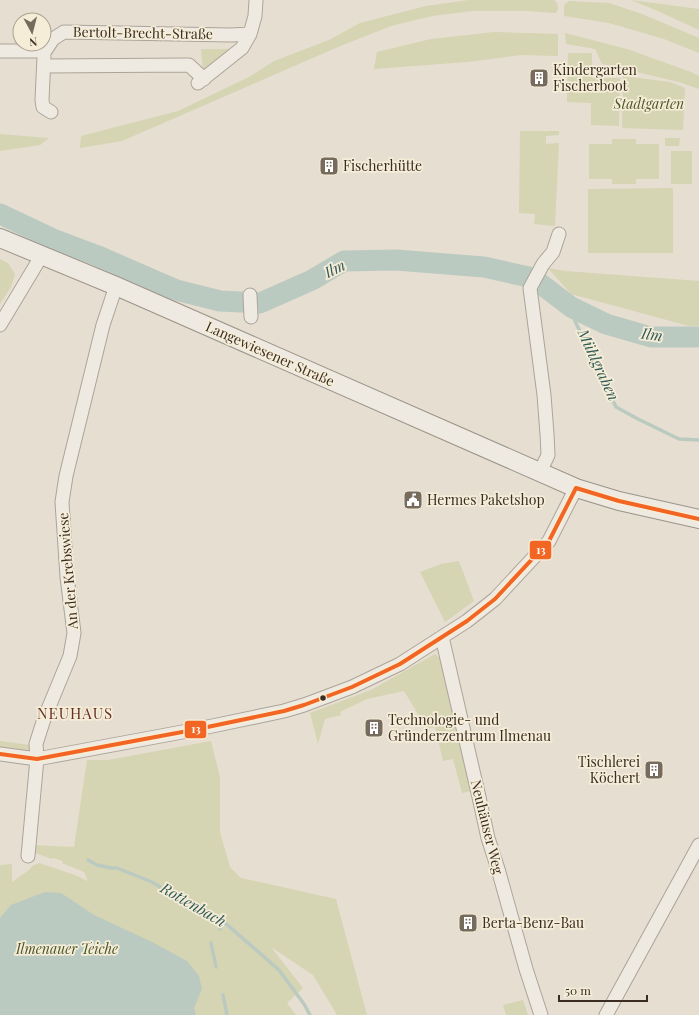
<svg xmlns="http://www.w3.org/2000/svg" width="699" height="1015" font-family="'Playfair Display',serif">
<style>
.green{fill:#d5d4b3}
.water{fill:#bbcac1}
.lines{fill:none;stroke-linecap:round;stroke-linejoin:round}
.stream{stroke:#bbcac1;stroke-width:3.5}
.river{stroke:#bbcac1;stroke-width:21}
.street-casing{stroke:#aba499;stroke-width:15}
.secondary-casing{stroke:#9b9388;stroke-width:20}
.street{stroke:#eeeae2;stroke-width:13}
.secondary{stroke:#eeeae2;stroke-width:18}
.bus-1-casing{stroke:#f5edd8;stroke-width:7}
.bus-1{stroke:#f26522;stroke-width:4}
.bus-dot{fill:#3b2d21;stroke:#f5edd8;stroke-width:1.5}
.labels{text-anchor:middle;stroke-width:3.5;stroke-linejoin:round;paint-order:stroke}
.street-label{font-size:14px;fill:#3b2d21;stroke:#f5edd8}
.poi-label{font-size:14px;fill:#3b2d21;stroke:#f5edd8;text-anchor:start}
.park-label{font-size:14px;font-style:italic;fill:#4b5728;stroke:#f5edd8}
.water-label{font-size:15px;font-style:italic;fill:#305a57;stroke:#f5edd8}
.neighbourhood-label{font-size:15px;letter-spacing:1px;fill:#662f21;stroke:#f5edd8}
.line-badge{stroke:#f5edd8;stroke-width:1.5}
.badge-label{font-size:11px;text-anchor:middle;font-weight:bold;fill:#fff}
</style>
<rect width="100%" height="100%" fill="#e6ded0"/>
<path class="green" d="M469,0H554L557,3L558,8L556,13L525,11H472L432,16L391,26L338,47L122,141L80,148L81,136L178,111L249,77L274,61L329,40L360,23L426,6Z
M631,0L699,9V30L660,12Z
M569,1L609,3L642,14L699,38V53L664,39L609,23L564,16V5Z
M494,32L558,34V56L521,55L467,62L374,69L377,52L431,39Z
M565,33L627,49L691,72L699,76V89L679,82L602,64L595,49L566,44Z
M201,49H232L203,72Z
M568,53H592V78H620L619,126L591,125V103L567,102Z
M623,76L670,82L685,88L683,130L622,128Z
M520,131H559V135L546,136V144L559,143L555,226L534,224L535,214L519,213Z
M0,134L49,138L40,145L0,151Z
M665,138H680L679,146H665Z
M612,139H636V144H659V179H636V184H612V179H589V144H612Z
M671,151H692V184H671Z
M673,188V253H588V189Z
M0,259L8,263L15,274L11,287L0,304Z
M548,268L565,271L699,281V326H689L571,294Z
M459,561L474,601L445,622L420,572L441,564Z
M435,654L442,660L477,790L462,793L453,759L443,761L435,727L427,729L404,691L367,699L340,712L341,715L325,719L318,744L310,713L371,690Z
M0,741L30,745V751L0,747Z
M211,741L220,777V832L230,867L241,878L336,899L367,1015H337L313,975L271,947L303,988L287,1003L296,1015H0V865L12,864V882L29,870L32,866L39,863L75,875L88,881L84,872L62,863L63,861L53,858L52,859L38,854L34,852V845L74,847L87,760H108Z
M523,1000L528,1015H506L503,1005Z"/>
<path class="water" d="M45,892L61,893L94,915L152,942L187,961L199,976L202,989L194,1008L196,1015H0V918L11,905Z"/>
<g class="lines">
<path class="stream" d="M571,307L575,321L616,407L638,419L679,439L699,440
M88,860L97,865L111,868H117L152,882L172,894L198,906L224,922L279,970L304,1004L310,1015
M220,929L224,922
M211,943L216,967
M223,995L227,1015"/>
<path class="river" d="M0,214L53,239L98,256L176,290L220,301L260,303L312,280L344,261L396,260L484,267L533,278L571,307L606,324L651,337H699"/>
<g class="street-casing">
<path id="street" d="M0,51H45L53,39L64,32L231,35L250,34
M44,57L42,100L43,107L51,112
M44,66L189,65L204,79
M198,83L242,48L250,34L255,16L256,0
M250,295L251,317
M0,325L42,255
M540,472L548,455L547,434L544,395L530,288L543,264L553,252L559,234
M442,637L479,797L488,838L498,869L526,969L541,1015
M0,754L37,759L193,730L284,711L304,705L352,687L400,664L467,621L495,599L549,541L576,488
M28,856L37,759L36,744L44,719L70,656L74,633L67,577L62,502L66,476L103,325L116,286
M606,1015L699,845"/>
</g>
<g class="secondary-casing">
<path id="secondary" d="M0,238L116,286L576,488L619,501L699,519"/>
</g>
<use href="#street" class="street"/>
<use href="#secondary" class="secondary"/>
<g class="bus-1-casing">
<path id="bus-1" d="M0,754L37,759L193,730L284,711L304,705L352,687L400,664L467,621L495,599L549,541L576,488L619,501L699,519"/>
</g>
<use href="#bus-1" class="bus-1"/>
</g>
<defs>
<g id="building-square" transform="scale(1)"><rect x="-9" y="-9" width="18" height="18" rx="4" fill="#776b5e" stroke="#f5edd8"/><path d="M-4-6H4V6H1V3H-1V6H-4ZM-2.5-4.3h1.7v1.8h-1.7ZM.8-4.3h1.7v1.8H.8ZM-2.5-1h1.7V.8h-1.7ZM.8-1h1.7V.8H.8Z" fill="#fff"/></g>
<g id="civic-square" transform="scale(1)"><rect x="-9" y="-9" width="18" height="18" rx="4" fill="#776b5e" stroke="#f5edd8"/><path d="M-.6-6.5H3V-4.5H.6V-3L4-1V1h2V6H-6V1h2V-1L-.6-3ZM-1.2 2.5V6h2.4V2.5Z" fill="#fff"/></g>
</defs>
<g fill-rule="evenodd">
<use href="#building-square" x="539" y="78"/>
<use href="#building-square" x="329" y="166"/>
<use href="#civic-square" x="413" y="500"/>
<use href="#building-square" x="374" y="728"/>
<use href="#building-square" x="654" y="770"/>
<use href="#building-square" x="468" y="923"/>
</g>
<circle class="bus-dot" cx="323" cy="698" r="3.5"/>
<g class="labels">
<g class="street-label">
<text transform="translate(143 33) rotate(1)" y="5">Bertolt-Brecht-Straße</text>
<text transform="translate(270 354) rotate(24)" y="5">Langewiesener Straße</text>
<text transform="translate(68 571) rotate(-95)" y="5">An der Krebswiese</text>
<text transform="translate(487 827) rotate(76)" y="5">Neuhäuser Weg</text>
</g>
<g class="poi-label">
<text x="553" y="75">Kindergarten<tspan x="553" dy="16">Fischerboot</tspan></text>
<text x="343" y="171">Fischerhütte</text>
<text x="427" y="505">Hermes Paketshop</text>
<text x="388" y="725">Technologie- und<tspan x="388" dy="16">Gründerzentrum Ilmenau</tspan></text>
<text x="640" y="767" text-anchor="end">Tischlerei<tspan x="640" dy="16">Köchert</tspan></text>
<text x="482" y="928">Berta-Benz-Bau</text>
</g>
<g class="park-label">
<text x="649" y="109">Stadtgarten</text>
<text x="67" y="954">Ilmenauer Teiche</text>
</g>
<g class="water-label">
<text transform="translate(335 269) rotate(-26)" y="5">Ilm</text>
<text transform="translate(652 335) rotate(8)" y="5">Ilm</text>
<text transform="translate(598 365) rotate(65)" y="5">Mühlgraben</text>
<text transform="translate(193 905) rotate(30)" y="5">Rottenbach</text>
</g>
<g class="neighbourhood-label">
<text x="75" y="719">NEUHAUS</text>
</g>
</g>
<g class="line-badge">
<rect x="529" y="540" width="23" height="20" rx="4" fill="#f26522"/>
<rect x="184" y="720" width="23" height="19" rx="4" fill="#f26522"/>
</g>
<g class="badge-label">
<text x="541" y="554">13</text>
<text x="196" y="733">13</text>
</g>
<g transform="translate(32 32) rotate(173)"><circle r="19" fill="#f5edd8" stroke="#aba08f"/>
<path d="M0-3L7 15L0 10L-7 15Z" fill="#776b5e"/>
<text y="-6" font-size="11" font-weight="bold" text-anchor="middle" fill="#3b2d21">N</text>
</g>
<path d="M559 995v6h88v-6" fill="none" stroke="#3b2d21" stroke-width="2"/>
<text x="565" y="995" font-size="12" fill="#3b2d21" stroke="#f5edd8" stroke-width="3" paint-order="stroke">50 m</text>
</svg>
